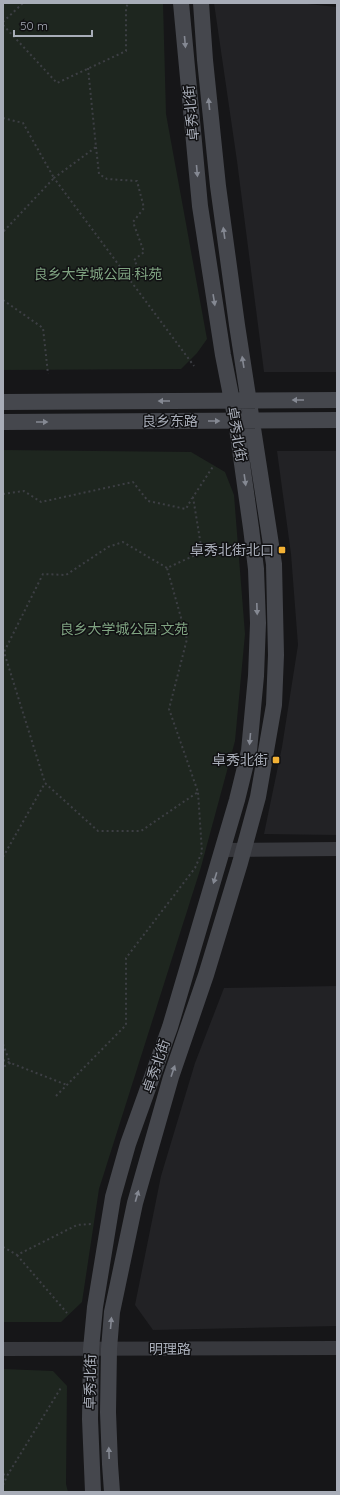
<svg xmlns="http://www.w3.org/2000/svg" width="340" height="1495" font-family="Quicksand,'Noto Sans SC',sans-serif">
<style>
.built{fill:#222225}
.green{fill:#1e261f}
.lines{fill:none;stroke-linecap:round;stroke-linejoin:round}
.path{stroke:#3d3f44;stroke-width:2;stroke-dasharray:2 3;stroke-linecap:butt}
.tertiary{stroke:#37383d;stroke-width:14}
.secondary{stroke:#45474d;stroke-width:16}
.oneway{fill:#858993}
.poi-dot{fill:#f2b134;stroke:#111113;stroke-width:1.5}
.labels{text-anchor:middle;stroke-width:3;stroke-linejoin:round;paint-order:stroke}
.street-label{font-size:14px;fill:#a8adb8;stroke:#111113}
.park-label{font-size:14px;fill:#7fa381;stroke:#111113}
.poi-label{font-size:14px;fill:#a8adb8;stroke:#111113;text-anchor:end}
</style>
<rect width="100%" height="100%" fill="#161618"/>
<path class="built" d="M214,3H298L337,7V372H264L237,161Z
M277,451H337V835L264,834L282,747L298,645L291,554Z
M337,986V1326L153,1330L135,1305L161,1176L195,1063L224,988Z"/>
<path class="green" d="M3,3H163L166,114L207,339L197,353L181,369L3,370Z
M3,450L191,452L225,472L234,495L245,634L235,741L201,867L99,1189L82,1302L61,1322H3Z
M3,1369L53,1371L67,1386L66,1484L68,1492H3Z"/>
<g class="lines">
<path class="path" d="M3,22L23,3
M3,25L57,83L126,51V7L129,3
M88,68L96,147L54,178L194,366
M3,118L23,123L54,178L3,232
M96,147L99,174L107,179L137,181L144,208L133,222L144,252L134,260L139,269L129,278
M3,300L43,328L48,374
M3,494L24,491L41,502L133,482L148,501L186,509L192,498
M167,568L123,542L108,547L66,575L43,574L4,652L45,783L98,831H141L198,792L169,709L187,639L167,568L202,552L193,497L214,465
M3,857L45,783
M3,1044L10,1063L3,1067
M3,1060L67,1085
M56,1096L126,1025V958L195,868L202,852L198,792
M3,1247L17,1255L77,1225L91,1224
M17,1255L67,1313
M3,1474L7,1476L62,1386
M3,1485L7,1476"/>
<path class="tertiary" d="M223,850L337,849
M3,1349L337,1348"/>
<path class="secondary" d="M3,402L337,400
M3,422L337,420
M93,1492L90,1419L91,1349L95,1307L113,1197L128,1144L170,1027L237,800L249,751L256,676L258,623L256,569L251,528L236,421L223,355L200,206L181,3
M112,1492L110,1464L108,1412L109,1349L112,1312L135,1203L171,1077L206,975L240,863L258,797L274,705L276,655L274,564L237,325L218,186L205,60L201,3"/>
</g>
<defs><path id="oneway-solid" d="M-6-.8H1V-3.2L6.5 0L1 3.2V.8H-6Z"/></defs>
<g class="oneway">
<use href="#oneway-solid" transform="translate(185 42) rotate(85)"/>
<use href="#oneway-solid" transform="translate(209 104) rotate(-96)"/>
<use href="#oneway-solid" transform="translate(197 171) rotate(85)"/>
<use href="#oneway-solid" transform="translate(224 233) rotate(-98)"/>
<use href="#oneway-solid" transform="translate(214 300) rotate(81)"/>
<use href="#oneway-solid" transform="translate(243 362) rotate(-99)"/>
<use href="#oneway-solid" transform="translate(298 400) rotate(180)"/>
<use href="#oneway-solid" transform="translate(164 401) rotate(180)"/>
<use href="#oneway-solid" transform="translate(214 421)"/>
<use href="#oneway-solid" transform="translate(42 422)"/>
<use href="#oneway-solid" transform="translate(245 480) rotate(82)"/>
<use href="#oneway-solid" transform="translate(257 609) rotate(88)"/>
<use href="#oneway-solid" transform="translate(250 739) rotate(95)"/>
<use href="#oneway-solid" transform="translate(215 878) rotate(107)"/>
<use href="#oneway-solid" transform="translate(173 1071) rotate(-71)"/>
<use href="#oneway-solid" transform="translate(137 1196) rotate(-74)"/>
<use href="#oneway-solid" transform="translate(111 1323) rotate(-85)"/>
<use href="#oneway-solid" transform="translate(109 1453) rotate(-92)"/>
</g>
<g class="poi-dot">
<rect x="278" y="546" width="8" height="8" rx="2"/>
<rect x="272" y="756" width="8" height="8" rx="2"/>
</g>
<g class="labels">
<g class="street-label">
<text transform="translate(191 113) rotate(-95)" y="5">卓秀北街</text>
<text x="170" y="426">良乡东路</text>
<text transform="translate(237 434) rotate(80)" y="5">卓秀北街</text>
<text transform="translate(156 1066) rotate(-71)" y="5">卓秀北街</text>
<text x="170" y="1354">明理路</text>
<text transform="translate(90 1382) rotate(-89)" y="5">卓秀北街</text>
</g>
<g class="park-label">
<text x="98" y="279">良乡大学城公园·科苑</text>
<text x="124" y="634">良乡大学城公园·文苑</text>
</g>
<g class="poi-label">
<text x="274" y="555">卓秀北街北口</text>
<text x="268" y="765">卓秀北街</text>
</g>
</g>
<rect width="340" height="1495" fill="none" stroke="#a8adb8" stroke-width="8"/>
<path d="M14 30v6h78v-6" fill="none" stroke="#a8adb8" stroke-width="2"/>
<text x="20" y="30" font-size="12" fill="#a8adb8" stroke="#111113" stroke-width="3" paint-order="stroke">50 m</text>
</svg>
